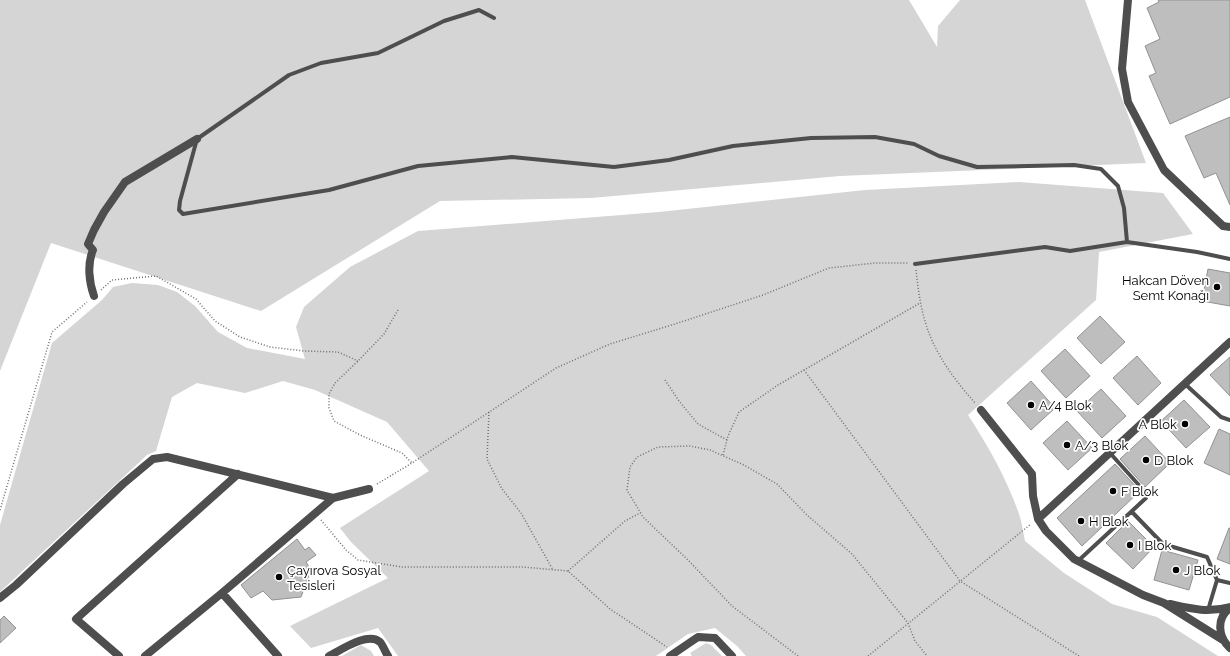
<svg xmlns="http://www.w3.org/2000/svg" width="1230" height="656" font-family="Raleway,sans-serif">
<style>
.green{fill:#d5d5d5}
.building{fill:#bebebe;stroke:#929292}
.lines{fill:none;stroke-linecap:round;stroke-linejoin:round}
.path{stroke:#707070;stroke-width:1.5;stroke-dasharray:1 2;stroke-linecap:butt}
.service{stroke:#4e4e4e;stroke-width:4}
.minor{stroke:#4e4e4e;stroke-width:8}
.poi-dot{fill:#000;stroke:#fff;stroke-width:1.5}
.labels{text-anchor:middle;stroke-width:3.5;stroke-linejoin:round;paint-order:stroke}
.poi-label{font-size:13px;fill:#000;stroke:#fff;text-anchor:start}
</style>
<rect width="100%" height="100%" fill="#fff"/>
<path class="green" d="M0,0H909L937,47L938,26L960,0H1085L1146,163L840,176L591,198L440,201L261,311L51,243L0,371Z
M1019,182L1163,193L1193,234L1099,252L1096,300L968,415C988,446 1007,479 1019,514C1022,522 1023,532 1025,541L1064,573L1112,604L1157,617L1218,656H746L737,646L715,628L688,634L656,656H398L378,628L311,648L290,626L388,578L351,542L340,528L429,471L387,422L315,390L283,381L245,393L197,383L172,397L156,451L147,455L0,592V525L52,343L102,300L113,287L132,283L158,285L177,292L195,306L218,332L247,348L305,359L296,327L304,307L350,267L418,231L659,212L865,190Z
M706,643L711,645L722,656H692L690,653Z
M361,645L371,651L374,656H342Z"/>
<path class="building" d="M1158,0H1230V97L1170,124L1149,76L1156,73L1145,46L1160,39L1147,8L1159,2Z
M1230,117V205L1216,173L1204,178L1185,136Z
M1208,269L1230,273V306L1202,301Z
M1100,316L1125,342L1101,364L1077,338Z
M1065,349L1090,376L1066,398L1041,371Z
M1137,356L1161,383L1138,405L1113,378Z
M1230,357V396L1210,375Z
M1031,381L1055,408L1031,430L1007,403Z
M1101,389L1126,416L1102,438L1077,411Z
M1184,400L1210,427L1186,448L1161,421Z
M1067,421L1092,448L1068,470L1043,443Z
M1219,429L1230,434V475L1204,463Z
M1145,436L1170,463L1145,487L1120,459Z
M1115,464L1140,491L1082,546L1057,518Z
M1128,521L1154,547L1133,569L1106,543Z
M1229,528H1230V564L1217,559Z
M297,539L305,550L309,547L316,555L306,562L311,570L301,597L272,600L263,591L251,598L241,585Z
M1162,550L1198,560L1189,590L1154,580Z
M4,616L16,628L0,643V620Z"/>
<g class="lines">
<path class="path" d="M916,270C918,287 920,305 925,321C933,351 955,381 976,404
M101,290L112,280L156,276L196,299L215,321L240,337L270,347L304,351L338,352L358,361
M398,310L384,334L358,361L335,383L329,394V408L334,421L360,435L402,453L412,463
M804,370L960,581L1079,656
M665,380L679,401L698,424L727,440
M489,412L487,459L502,489L521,513L553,570
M723,455L728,436L739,412L778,385L920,303
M377,484L412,463L556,368L610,344L675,324L763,295L829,268L875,263H908
M0,510L52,332L87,302
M321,520L346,550L358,560L402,567H522L568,571L610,609L667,647
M568,571L625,521L640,513
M798,656L732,606L688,560L643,517L627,490L630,467L637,457L658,447L690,446L710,450L744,465L777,484L807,515L852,554L908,623L915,641L927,656
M868,656L1031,524"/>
<path class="service" d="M494,18L479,10L444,21L378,53L321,63L289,75L197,139L180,201L179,210L183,214L329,190L418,166L512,157L614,167L669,160L733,146L811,138L875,137L914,144L939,156L977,167L1074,165L1101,169L1118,186L1124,208L1127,242
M915,264L1045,247L1070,251L1127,242L1197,252L1230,259
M1185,384L1221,417L1230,420
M1132,512L1163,544L1207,557L1217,580L1230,583
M1078,561L1146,498V493L1110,453
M1208,610L1217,580"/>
<path class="minor" d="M1128,0L1122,69L1128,102L1164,170L1223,226L1230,227
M94,296C89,282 87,264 93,250L88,244L94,230L104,212L125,182L197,139
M981,410L1032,474L1033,496L1038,519
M222,593L278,656
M0,598L16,585L123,484L153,459L167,457L333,498
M1170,604C1192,609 1207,613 1230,607
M1230,608C1216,618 1218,637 1230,648
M1223,640L1164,603L1143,595L1074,559L1046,531L1038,519L1230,342
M119,656L76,619L238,474
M145,656L222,593L333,498L369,489
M329,656C341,650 368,631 380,642C383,645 385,652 388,656
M670,656L698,637L715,638L732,656"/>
</g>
<g class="poi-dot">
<circle cx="1217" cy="287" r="4"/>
<circle cx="1031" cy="405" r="4"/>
<circle cx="1185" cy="424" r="4"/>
<circle cx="1067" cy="445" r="4"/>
<circle cx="1146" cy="460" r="4"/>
<circle cx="1113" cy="491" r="4"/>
<circle cx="1081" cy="521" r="4"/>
<circle cx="1130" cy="545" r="4"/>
<circle cx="1176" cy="570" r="4"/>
<circle cx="279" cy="577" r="4"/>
</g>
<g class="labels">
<g class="poi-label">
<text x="1209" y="285" text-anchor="end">Hakcan Döven<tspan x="1209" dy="15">Semt Konağı</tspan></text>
<text x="1039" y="410">A/4 Blok</text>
<text x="1177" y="429" text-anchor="end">A Blok</text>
<text x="1075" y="450">A/3 Blok</text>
<text x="1154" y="465">D Blok</text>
<text x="1121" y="496">F Blok</text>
<text x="1089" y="526">H Blok</text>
<text x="1138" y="550">I Blok</text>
<text x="287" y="575">Çayırova Sosyal<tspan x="287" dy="15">Tesisleri</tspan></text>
<text x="1184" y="575">J Blok</text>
</g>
</g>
</svg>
